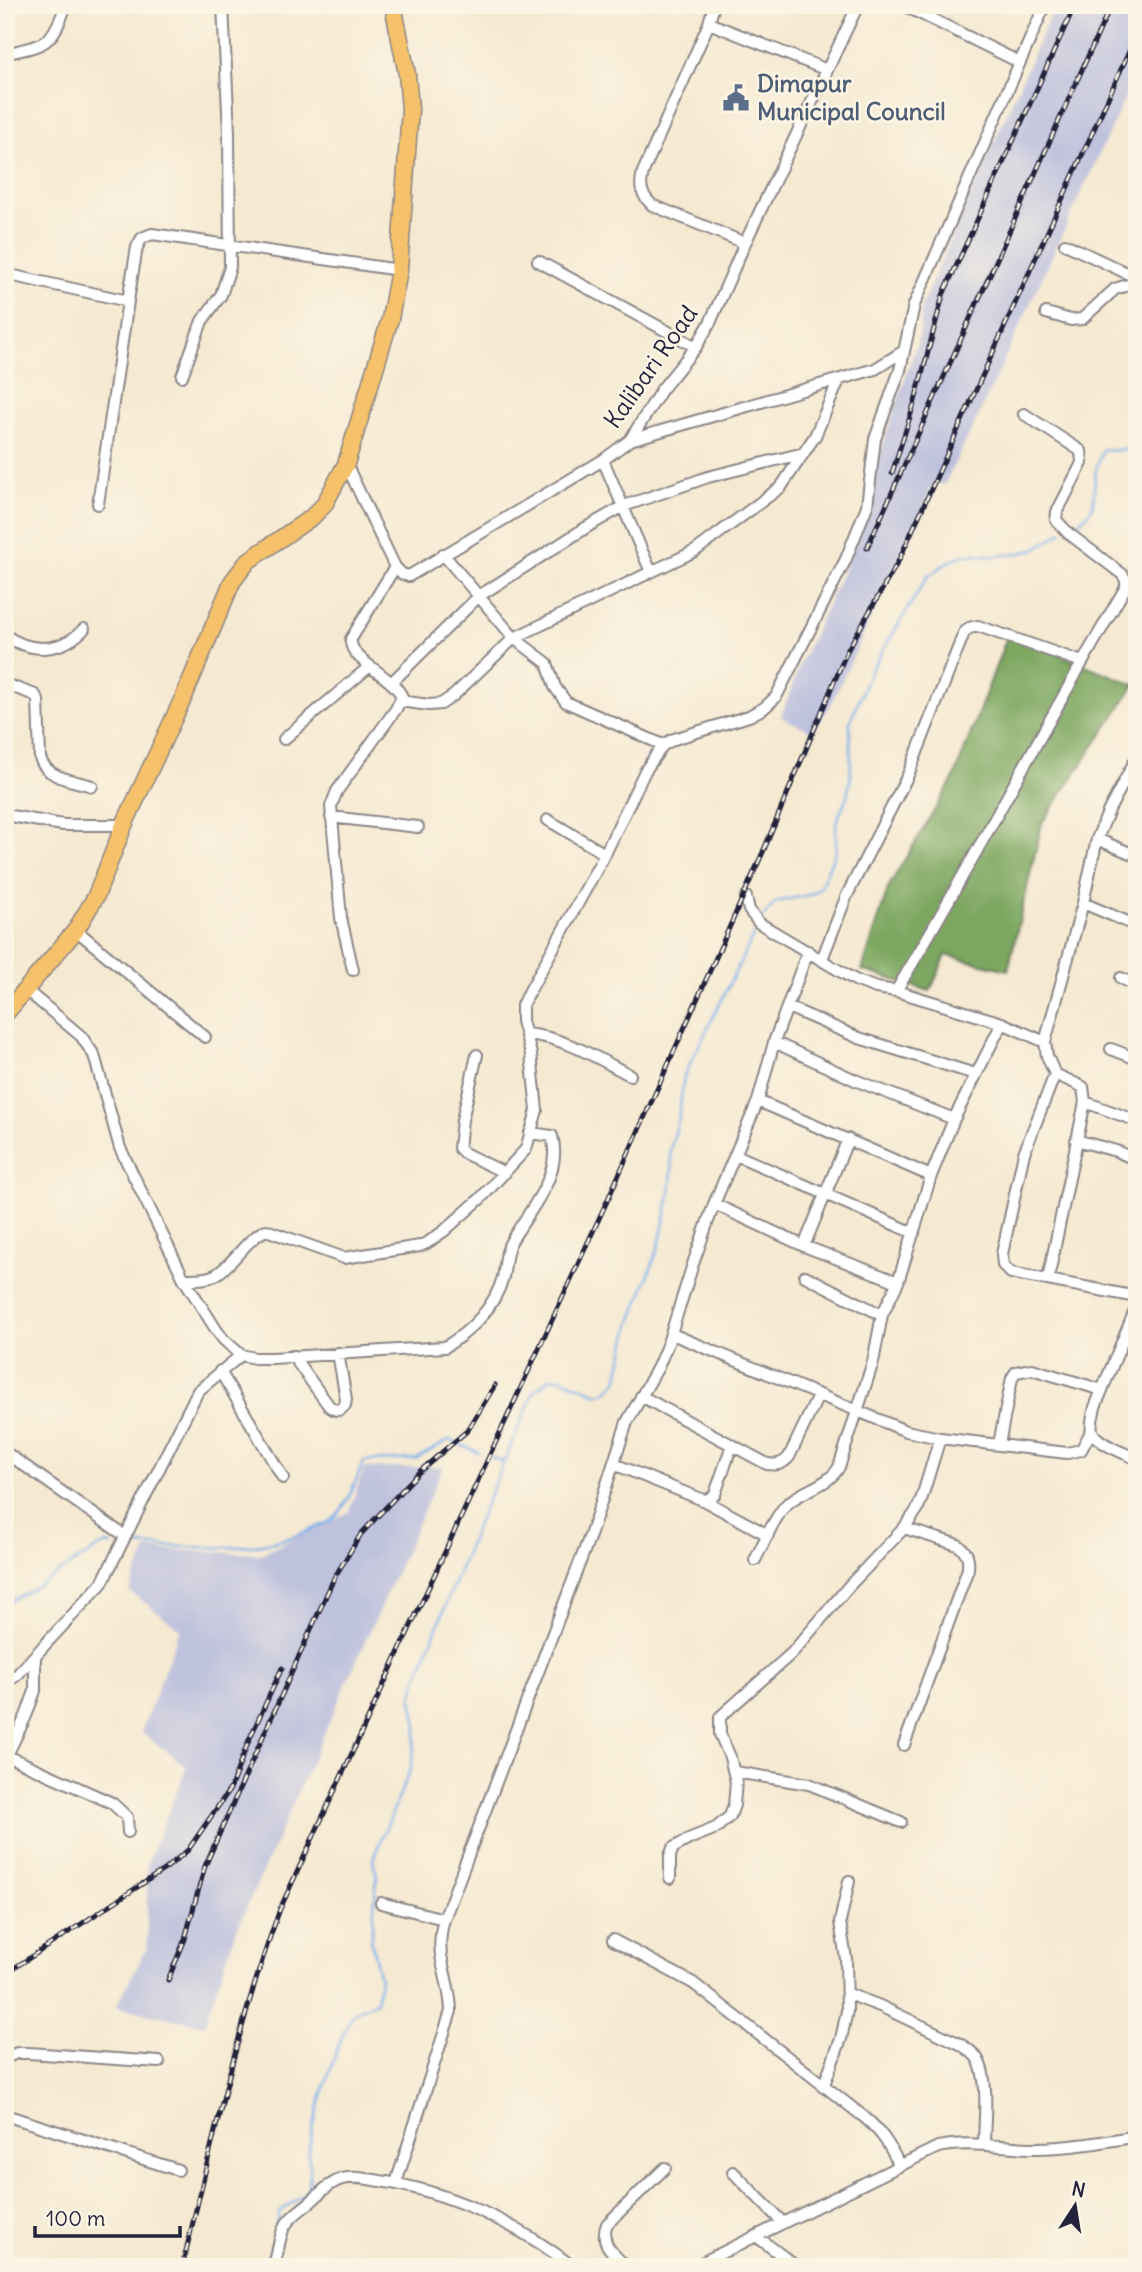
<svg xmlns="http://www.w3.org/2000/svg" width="1142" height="2272" font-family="Delius,sans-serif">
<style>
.industrial{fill:#bfc2dd}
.forest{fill:#7da760;stroke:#50644e;stroke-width:2}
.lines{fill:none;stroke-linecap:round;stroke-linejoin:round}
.stream{stroke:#7fb1eb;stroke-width:2.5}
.minor-casing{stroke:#8c8686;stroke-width:14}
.highway-casing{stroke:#8c8686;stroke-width:19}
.minor{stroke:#fff;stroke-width:10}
.highway{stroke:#f5c16b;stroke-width:16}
.rail-casing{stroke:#22223b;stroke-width:5}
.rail{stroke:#fcf5e5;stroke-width:2.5;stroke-dasharray:8;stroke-linecap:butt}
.labels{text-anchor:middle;stroke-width:5;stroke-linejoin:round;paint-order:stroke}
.service-label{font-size:24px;font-weight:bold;fill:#4e5e75;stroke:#fcf5e5;text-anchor:start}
.street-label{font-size:24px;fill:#22223b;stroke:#fcf5e5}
</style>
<rect width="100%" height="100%" fill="#fcf5e5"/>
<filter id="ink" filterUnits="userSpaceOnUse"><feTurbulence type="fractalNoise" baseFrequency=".0143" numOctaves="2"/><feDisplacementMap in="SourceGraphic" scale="14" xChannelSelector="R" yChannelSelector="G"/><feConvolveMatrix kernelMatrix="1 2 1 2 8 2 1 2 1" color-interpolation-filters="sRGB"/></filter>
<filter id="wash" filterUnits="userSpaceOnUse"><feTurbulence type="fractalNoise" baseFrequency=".00686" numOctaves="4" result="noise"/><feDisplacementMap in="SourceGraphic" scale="28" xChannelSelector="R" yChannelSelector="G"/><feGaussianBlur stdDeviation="1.57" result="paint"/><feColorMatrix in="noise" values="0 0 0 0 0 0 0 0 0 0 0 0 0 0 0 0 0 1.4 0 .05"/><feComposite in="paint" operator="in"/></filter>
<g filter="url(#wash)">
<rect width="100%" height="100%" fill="#f5e9d1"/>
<path class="industrial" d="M1055,5H1137V72L976,421L944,485L935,481L830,706L813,732L781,717L800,664L872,508L871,480L920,334L921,306Z
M443,1467L236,1931L204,2025L116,2007L147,1948V1863L187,1767L141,1732L180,1629L129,1591L147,1549L261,1554L349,1512L364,1468Z"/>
<path class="forest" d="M1008,634L1135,685L1042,823L1008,970L946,955L930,991L862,970L889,886L954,778Z"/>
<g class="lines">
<path class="stream" d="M1068,528C1103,509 1090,504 1096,471C1097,464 1101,456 1103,449C1116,452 1127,451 1137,442
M761,919L776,902L813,894L820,888L836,850V823L847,796L851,776L850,722L870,672L927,577L945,564L960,556L975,554L996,556L1021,553L1033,550L1062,532
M491,1457L503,1462
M129,1545C194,1546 255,1556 315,1528C321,1525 330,1523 334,1518C349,1504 356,1479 364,1461L416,1459L449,1440L478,1452
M5,1604L36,1587L96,1549L106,1544L112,1545
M266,2267L280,2211C289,2204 304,2198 308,2187C313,2175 307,2162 309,2149C312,2127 341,2024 356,2012C361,2008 370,2005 376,2002L380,1980L371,1939L377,1878L373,1859L411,1768L417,1726L412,1698L417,1679L478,1522L534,1392L550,1378H560L598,1394L606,1392L617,1381L630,1325L659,1246L665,1218L670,1195L672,1169L670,1150L678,1122L684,1076L757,928"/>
</g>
</g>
<g filter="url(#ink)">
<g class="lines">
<g class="minor-casing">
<path id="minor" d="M714,5L709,23L643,172C639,187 641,194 652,205L745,243
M903,5L1019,62
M709,23L827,70
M5,54C45,44 51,47 66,5
M1065,244L1137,278
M538,261L696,347
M5,274L128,301L137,247L142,238L152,234L399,270
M1046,313L1071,320L1082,319L1115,289L1137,282
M182,376L202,321L221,295L230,267L229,133L223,5
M630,440L875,369L904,351
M346,464L395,567L402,574L409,576L603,460L630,440L662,389L696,347L710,323L745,243L858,5
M98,504L128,301
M443,554L514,638L547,663L555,687L566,702L663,745
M651,572L695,551L781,487L815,436L839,380
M5,635C31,654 62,652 84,629
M392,682L479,596L587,527L624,506L708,477L804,453
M5,684L35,695L38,700L40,758C47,779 73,780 92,786
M400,701L429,705L441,704L453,696L514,638L651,572L603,460
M284,739L370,666
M5,815L63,825H124
M331,817L418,827
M548,820L605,854
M1097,839L1137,856
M746,897L749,910L759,923L855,980L876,988L896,991L1002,1023L1045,1042L1047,1056L1055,1074L1083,1087L1085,1102L1048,1279
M1083,903L1137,926
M76,930L205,1037
M822,959L847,895L908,775L964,633L969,628L978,626L1082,662
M353,970L341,918L331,806L337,791L396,709L402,697C394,676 348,660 351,639L395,567
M1121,978L1137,986
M26,990L81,1036L94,1055L120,1148L184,1279L217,1331L224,1340L241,1355L255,1358H273L445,1347C471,1331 495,1307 503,1277C506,1264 505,1250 512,1240C530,1209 563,1175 552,1136L530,1133
M896,991C976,858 1047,720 1126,587V580L1122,574L1068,533L1056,520L1057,512L1082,463L1081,451L1024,414
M788,1007L859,1038L975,1074
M526,1034C564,1037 597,1058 630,1075
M774,1042L855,1080L954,1119
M1045,1042L1083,903L1097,839L1109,810L1137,757
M1111,1049L1137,1059
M477,1055L462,1120L459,1148L464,1153L505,1173
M1055,1074L1024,1153L1002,1254L1003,1265L1011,1273L1137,1297
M758,1101L931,1176
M1085,1102L1137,1121
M1076,1140L1116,1151L1137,1160
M736,1155L914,1233
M714,1204L804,1246L898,1282
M804,1246L848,1139
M805,1276L882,1315
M184,1279C194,1279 207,1280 217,1274C235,1262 246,1239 266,1230L344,1258L420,1246L427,1243L444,1231L481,1198L526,1149L537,1110L531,1054L522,1021V1005L605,854L645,771L663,745L674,739L749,716L764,708L776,697L846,559L867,506L875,439L900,370L914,305L1045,5
M1137,1306L1095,1407C1094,1414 1090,1424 1092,1431C1097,1444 1125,1453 1137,1459
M672,1334L906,1431L940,1438L1067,1453L1081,1450L1092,1430
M293,1356L329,1406C335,1411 340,1412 345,1405L346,1399L338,1353
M220,1371L283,1478
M641,1396L767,1464C777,1465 782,1465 789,1457L818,1396
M999,1444L1012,1378L1016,1372L1032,1369L1102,1390
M5,1452L125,1536
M614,1464L703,1500L710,1499L715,1494L732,1445
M703,1500L768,1535
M755,1560C764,1543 772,1521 785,1506C800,1490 828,1487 839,1467L873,1362L882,1315L898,1282L931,1176L954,1119L1002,1023
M5,1683L17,1675L102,1583L198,1391L241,1355
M904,1745L968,1569C969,1557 968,1553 958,1545L904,1528
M5,1755L112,1803L127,1817L128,1832
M7,1755L26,1716L35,1691V1656
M735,1772L809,1784L901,1822
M670,1878V1856L673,1848L691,1838L716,1828L730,1816L734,1805L736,1782L730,1757L720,1734V1717L792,1653L849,1586L904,1528L917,1510L922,1497L940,1438
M381,1903L444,1919
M613,1940L693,1983L864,2117C881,2131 890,2145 899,2165
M848,1994L880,2006L960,2044C966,2048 973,2052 977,2058C990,2078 984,2122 984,2145
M5,2058L17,2053H29L159,2062
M823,2087L841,2039L847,2011L846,1959L840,1922L849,1881
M5,2115L178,2170
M733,2172L783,2223
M396,2183L451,2011C450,1975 433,1958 444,1919L591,1533L627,1422L658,1367L668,1343L694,1261L714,1204L758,1101L774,1042L808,951
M756,2236L797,2267
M273,2267C279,2254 278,2238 285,2226C290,2217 300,2210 308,2204C319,2195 328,2183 342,2179C355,2176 367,2179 380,2181C448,2191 519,2224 573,2267
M626,2267C613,2253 599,2244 607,2224L665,2168
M693,2267L938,2147C969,2140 1002,2148 1035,2148C1069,2148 1103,2142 1137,2136"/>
</g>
<g class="highway-casing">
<path id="highway" d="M5,1014L76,930L96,896L124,825L185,694L232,582L248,561L312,517L324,505L346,464L390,319L399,270L410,109L407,74L393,5"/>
</g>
<use href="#minor" class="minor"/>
<use href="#highway" class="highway"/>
<g class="rail-casing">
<path id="rail" d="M892,473L915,401L943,295L1075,5
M867,548L1111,5
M5,1974L165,1869L188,1850L230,1789L249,1740L282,1668
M168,1980L185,1939L205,1866L334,1578L361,1534L419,1472L468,1430L495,1385
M182,2267C212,2147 237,2025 280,1909L608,1199L763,852L847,651L899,560L1137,34"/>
</g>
<use href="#rail" class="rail"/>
</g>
</g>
<defs>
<g id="civic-bare" transform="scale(2.1)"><path d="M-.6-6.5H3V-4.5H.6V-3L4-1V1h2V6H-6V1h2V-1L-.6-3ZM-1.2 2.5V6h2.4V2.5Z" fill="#5c6f8a" stroke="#fcf5e5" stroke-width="2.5" paint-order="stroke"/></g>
</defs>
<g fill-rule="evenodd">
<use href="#civic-bare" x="736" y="98"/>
</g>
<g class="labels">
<g class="service-label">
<text x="757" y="92">Dimapur<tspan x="757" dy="28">Municipal Council</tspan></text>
</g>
<g class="street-label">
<text transform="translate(651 367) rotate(-55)" y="8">Kalibari Road</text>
</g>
</g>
<rect width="1142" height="2272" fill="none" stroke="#fcf5e5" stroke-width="28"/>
<g transform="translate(1075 2206) rotate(12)" stroke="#fcf5e5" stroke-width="5" paint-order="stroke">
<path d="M0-5L12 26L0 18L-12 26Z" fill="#22223b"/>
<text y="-10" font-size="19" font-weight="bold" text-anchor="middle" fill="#22223b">N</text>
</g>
<path d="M35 2226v10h145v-10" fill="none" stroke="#22223b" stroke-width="3.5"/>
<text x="46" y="2226" font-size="21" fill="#22223b" stroke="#fcf5e5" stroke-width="5" paint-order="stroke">100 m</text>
</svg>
